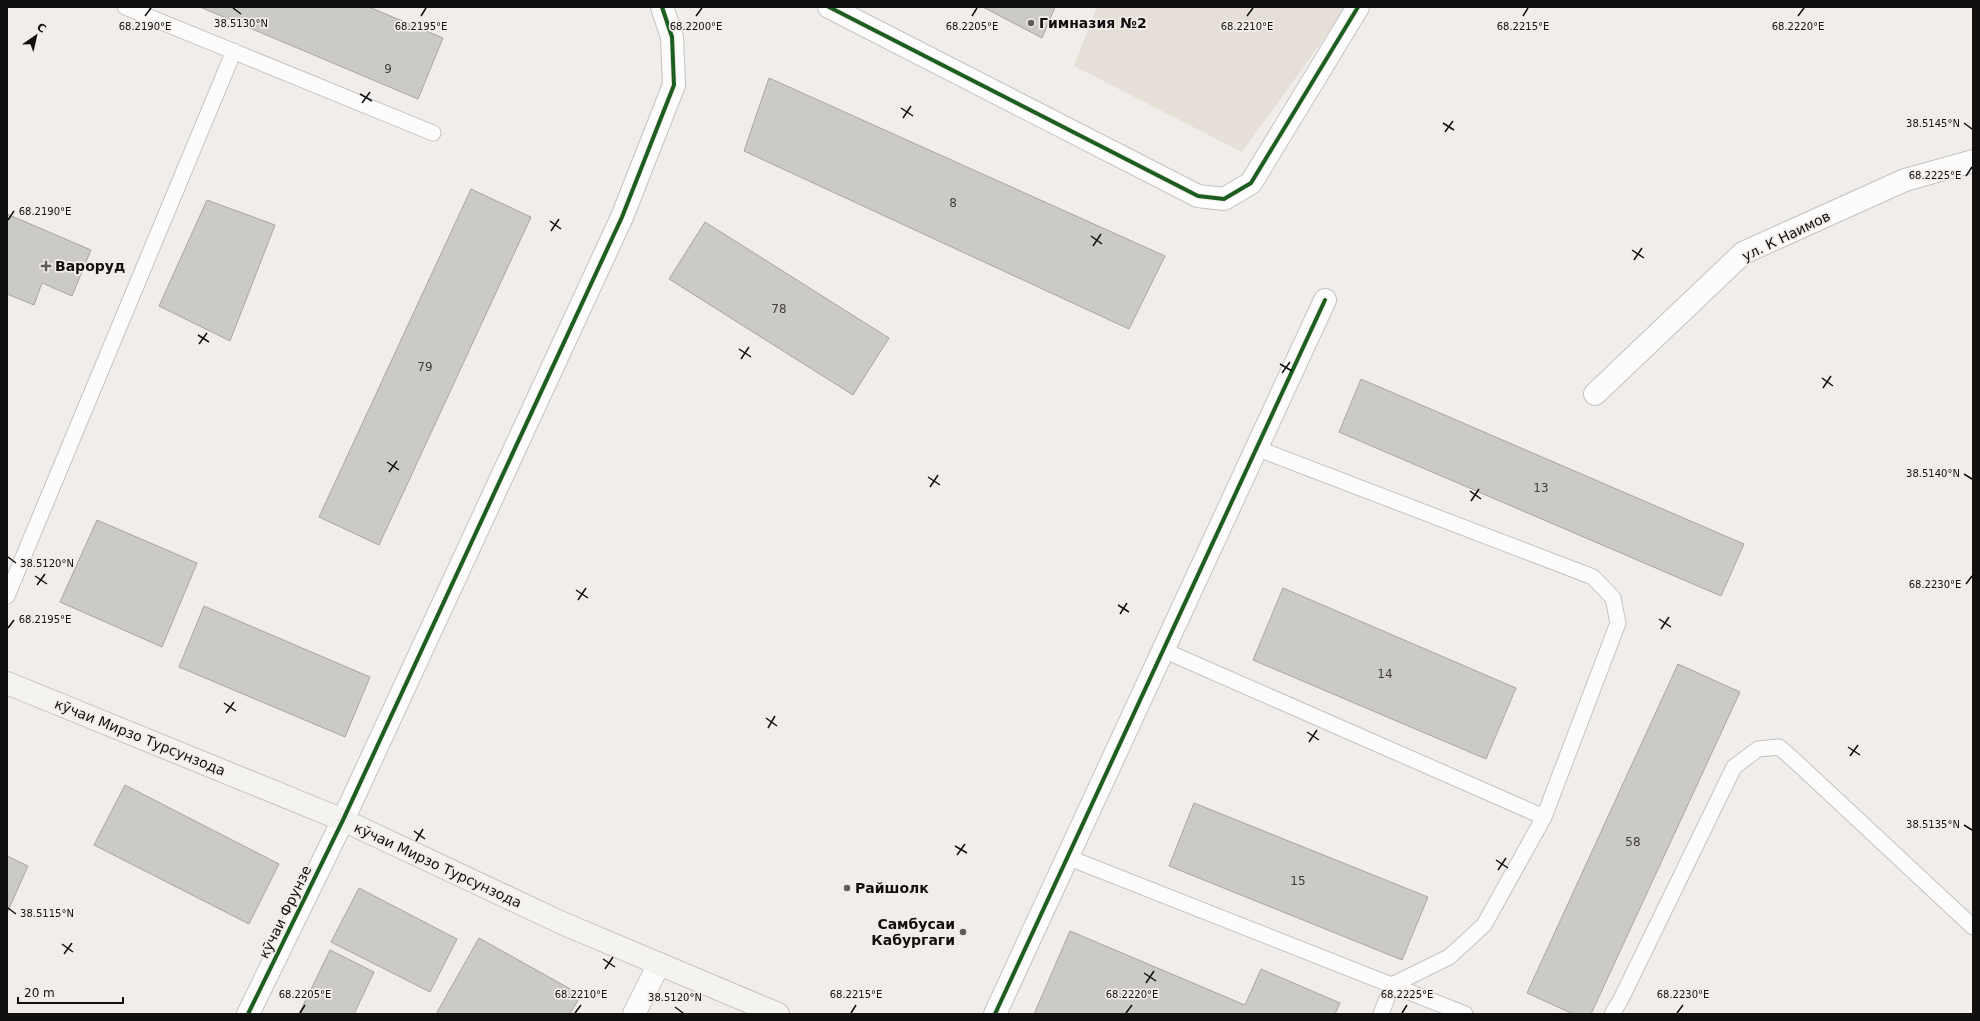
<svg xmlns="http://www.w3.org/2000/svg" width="1980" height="1021" font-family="'DejaVu Sans',sans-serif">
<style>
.built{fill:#e5dfd8}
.building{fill:#cccac7;stroke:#a8a6a4}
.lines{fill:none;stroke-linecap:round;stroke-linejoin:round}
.lane-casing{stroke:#c5c3c0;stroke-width:17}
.street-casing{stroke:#c5c3c0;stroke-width:24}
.secondary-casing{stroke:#c5c3c0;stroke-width:24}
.lane{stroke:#fdfcfc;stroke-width:15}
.street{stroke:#fdfcfc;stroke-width:22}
.secondary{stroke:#f5f3ef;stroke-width:22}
.cycleway-casing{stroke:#f2ede8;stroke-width:6}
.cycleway{stroke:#1b5e20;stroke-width:4}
.ticks{fill:none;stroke:#12100f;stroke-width:1.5}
.poi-dot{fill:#605d5c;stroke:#f2ede8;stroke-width:1.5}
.labels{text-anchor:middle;stroke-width:3.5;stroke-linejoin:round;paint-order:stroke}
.number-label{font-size:12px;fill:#403e3d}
.poi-label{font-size:14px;font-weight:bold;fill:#12100f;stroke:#f2ede8;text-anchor:start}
.street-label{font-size:14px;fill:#12100f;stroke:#f2ede8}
.ticks-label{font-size:10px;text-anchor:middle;fill:#12100f;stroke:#f2ede8;stroke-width:3.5;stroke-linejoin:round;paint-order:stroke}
</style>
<rect width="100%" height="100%" fill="#f0edea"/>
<path class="built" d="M1097,7H1347L1242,152L1074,66Z"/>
<path class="building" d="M200,7H369L443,38L418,99Z
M983,7H1055L1042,38Z
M769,78L1165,256L1129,329L744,151Z
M471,189L531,217L379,545L319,517Z
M207,200L275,225L230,341L159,306Z
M7,214L91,250L72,296L42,283L34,305L7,294Z
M705,222L889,338L853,395L669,279Z
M1361,379L1744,544L1721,596L1339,432Z
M97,520L197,563L162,647L60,602Z
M1283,588L1516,688L1486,759L1253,660Z
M204,606L370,677L345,737L179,667Z
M1678,664L1740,692L1591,1014H1573L1527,993Z
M125,785L279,864L249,924L94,845Z
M1194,803L1428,897L1402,960L1169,866Z
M7,856L28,866L7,913Z
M359,888L457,939L430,992L331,942Z
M1070,931L1245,1005L1261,969L1340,1003L1335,1014H1034Z
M479,938L581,995L570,1014H436Z
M330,950L374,972L354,1014H299Z"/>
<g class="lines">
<g class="lane-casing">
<path id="lane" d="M125,7L433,133
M1256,448L1593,577L1613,598L1618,623L1544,817L1484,925L1449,957L1392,985L1381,1014
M7,596L234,51
M1163,650L1544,817
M1067,857L1465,1014
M1612,1014L1621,999L1734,767L1758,749L1779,747L1794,760L1973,927"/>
</g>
<g class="street-casing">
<path id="street" d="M829,7L1198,196L1224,199L1251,183L1358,7
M1595,394L1743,253L1905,180L1973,161
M248,1014L343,820L622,217L674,85L672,37L662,7
M634,1014L659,964
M995,1014L1325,300"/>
</g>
<g class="secondary-casing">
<path id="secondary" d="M7,683L343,820L562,923L778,1014"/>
</g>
<use href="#lane" class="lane"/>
<use href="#street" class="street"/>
<use href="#secondary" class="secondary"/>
<g class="cycleway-casing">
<path id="cycleway" d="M829,7L1198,196L1224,199L1251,183L1358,7
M248,1014L343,820L622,217L674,85L672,37L662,7
M995,1014L1325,300"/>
</g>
<use href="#cycleway" class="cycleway"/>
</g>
<path class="ticks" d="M233,8L241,14M145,16L151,8M421,16L426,8M696,16L702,8M972,16L977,8M1247,16L1253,8M1523,16L1528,8M1798,16L1804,8M360,94L372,101M362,103L370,92M901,108L913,116M903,118L911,106M1443,123L1454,130M1964,123L1972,129M1445,132L1453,121M1966,176L1972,167M8,220L14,211M550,221L561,229M551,231L559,219M1091,236L1102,244M1093,246L1101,234M1632,250L1644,258M1634,260L1642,248M198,335L209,342M199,344L207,333M739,349L751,357M741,359L749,347M1280,364L1292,371M1282,373L1290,362M1822,378L1833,386M1823,388L1831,376M387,462L399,470M389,472L397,461M1964,474L1972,479M928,477L940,485M930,487L938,475M1470,491L1481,499M1471,501L1479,489M8,557L16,563M35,576L47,584M1966,584L1972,576M37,585L45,574M576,590L588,598M578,600L586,588M1118,605L1129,612M1120,614L1127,603M1659,619L1671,627M8,628L14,620M1661,629L1669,617M224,703L236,711M226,713L234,702M766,718L777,726M768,728L775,716M1307,732L1319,740M1309,742L1317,730M1848,747L1860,755M1850,756L1858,745M1964,825L1972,830M414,831L425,839M416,841L423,829M955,846L967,853M957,855L965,844M1496,860L1508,868M1498,870L1506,858M8,908L16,914M62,944L73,952M64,954L72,943M603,959L615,967M605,969L613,957M1144,973L1156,981M1146,983L1154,971M675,1007L683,1013M300,1013L305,1005M575,1013L581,1005M851,1013L856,1005M1126,1013L1132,1005M1402,1013L1407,1005M1677,1013L1683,1005"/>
<g class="poi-dot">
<circle cx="1031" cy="23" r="4"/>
<path d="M44 260h4v4h4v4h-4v4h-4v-4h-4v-4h4z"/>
<circle cx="847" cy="888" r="4"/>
<circle cx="963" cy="932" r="4"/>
</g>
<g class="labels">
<g class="number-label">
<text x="388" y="73">9</text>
<text x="953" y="207">8</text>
<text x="779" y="313">78</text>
<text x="425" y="371">79</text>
<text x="1541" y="492">13</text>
<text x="1385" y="678">14</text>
<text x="1633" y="846">58</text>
<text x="1298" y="885">15</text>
</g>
<g class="poi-label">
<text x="1039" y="28">Гимназия №2</text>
<text x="55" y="271">Вароруд</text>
<text x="855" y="893">Райшолк</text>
<text x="955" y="929" text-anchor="end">Самбусаи<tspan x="955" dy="16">Кабургаги</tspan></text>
</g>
<g class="street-label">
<text transform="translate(1786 236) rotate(-26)" y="5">ул. К Наимов</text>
<text transform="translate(140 737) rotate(22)" y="5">кӯчаи Мирзо Турсунзода</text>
<text transform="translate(438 865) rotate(25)" y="5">кӯчаи Мирзо Турсунзода</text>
<text transform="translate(285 912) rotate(-64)" y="5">кӯчаи Фрунзе</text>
</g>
</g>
<g class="ticks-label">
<text x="241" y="27">38.5130°N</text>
<text x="145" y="30">68.2190°E</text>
<text x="421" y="30">68.2195°E</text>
<text x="696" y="30">68.2200°E</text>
<text x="972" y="30">68.2205°E</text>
<text x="1247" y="30">68.2210°E</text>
<text x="1523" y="30">68.2215°E</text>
<text x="1798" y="30">68.2220°E</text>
<text x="1933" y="127">38.5145°N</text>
<text x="1935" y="179">68.2225°E</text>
<text x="45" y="215">68.2190°E</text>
<text x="1933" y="477">38.5140°N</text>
<text x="47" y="567">38.5120°N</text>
<text x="1935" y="588">68.2230°E</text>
<text x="45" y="623">68.2195°E</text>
<text x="1933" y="828">38.5135°N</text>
<text x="47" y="917">38.5115°N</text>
<text x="305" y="998">68.2205°E</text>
<text x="581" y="998">68.2210°E</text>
<text x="856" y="998">68.2215°E</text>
<text x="1132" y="998">68.2220°E</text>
<text x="1407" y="998">68.2225°E</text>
<text x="1683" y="998">68.2230°E</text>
<text x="675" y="1001">38.5120°N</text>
</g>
<rect width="1980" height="1021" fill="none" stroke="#12100f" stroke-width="16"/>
<g transform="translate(36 36) rotate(34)" stroke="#f2ede8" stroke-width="3" paint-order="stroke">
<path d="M0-3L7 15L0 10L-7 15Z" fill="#12100f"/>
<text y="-6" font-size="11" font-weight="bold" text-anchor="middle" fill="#12100f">С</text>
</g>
<path d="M18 997v6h105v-6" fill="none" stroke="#12100f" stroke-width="2"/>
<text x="24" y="997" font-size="12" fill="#12100f" stroke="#f2ede8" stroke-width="3" paint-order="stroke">20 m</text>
</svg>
